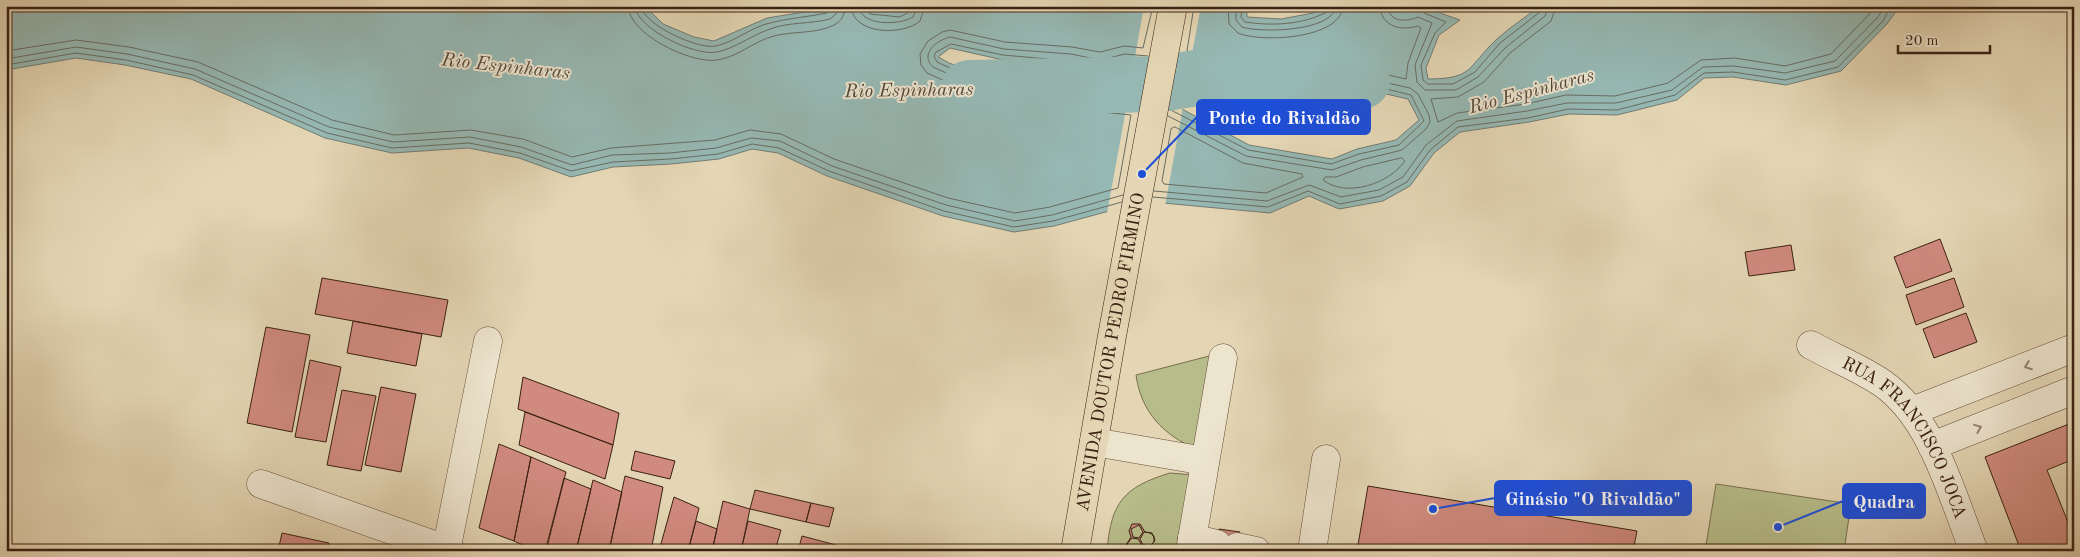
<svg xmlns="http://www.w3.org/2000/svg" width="2080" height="557" font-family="'Old Standard TT',serif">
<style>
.green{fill:#b7bd8a;stroke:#796f4e}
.water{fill:#96b8b3;stroke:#727c73}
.pier{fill:#e4d6b4}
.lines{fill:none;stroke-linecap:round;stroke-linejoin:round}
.shore{stroke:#686c62;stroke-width:1}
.river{stroke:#96b8b3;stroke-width:56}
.building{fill:#d08a7e;stroke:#3b2112;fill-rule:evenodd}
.minor-casing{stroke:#654e3a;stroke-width:29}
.major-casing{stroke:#3b2112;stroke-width:29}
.minor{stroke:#ede4ce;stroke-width:28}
.major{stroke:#e4d6b4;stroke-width:28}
.oneway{stroke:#948270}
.labels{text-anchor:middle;stroke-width:4;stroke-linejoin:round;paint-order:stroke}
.street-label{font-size:18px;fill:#3b2112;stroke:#ede4ce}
.water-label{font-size:19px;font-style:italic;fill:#52473a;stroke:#ede4ce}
.leader{fill:none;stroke:#1d4ed8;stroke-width:2}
.callout-dot{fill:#1d4ed8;stroke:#ede4ce;stroke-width:2}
.callout{fill:#1d4ed8;stroke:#1d4ed8;stroke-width:2}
.callout-label{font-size:19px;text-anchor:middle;font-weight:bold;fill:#fff}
</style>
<rect width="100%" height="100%" fill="#e4d6b4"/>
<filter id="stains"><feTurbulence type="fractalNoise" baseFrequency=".004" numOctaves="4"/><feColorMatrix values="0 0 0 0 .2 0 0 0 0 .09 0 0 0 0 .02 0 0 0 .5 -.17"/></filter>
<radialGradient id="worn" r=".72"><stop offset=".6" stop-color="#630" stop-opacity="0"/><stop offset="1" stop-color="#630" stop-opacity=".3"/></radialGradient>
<path class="green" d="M1213,355L1197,449C1164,436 1141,412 1136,375Z
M1170,473L1194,475L1180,551H1107C1111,502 1124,487 1170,473Z
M1716,484L1851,504L1844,551H1705Z"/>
<path class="water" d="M6,6H645L663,24L694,37L714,41L767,18L841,6L900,12L910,6H1172L1160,69L1126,65L1101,71L1070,65L1003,60L950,48L938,57C990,88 1092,93 1154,97L1135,204L1054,226L1014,232L943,216L827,176L778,153L752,149L719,159L671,164L613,167L571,177L519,158L468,148L392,153L325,138L191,79L125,65L76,58L6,70Z
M1176,6H1247V17L1281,19L1313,13L1329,6H1393L1401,9L1426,8L1460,20L1439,35L1426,68L1428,79C1474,79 1467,67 1497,39C1510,27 1526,17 1540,6H1896L1895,13L1887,24L1841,71L1786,85L1733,77L1704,78L1677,100L1617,115L1569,114L1529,122L1460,132L1434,153L1410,186L1383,201L1339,209L1309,196L1270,213L1163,203L1180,108L1249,145L1332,159L1357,149L1396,140L1419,120L1408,99L1373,91L1319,94L1183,72Z"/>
<path class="pier" d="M1144,6H1201L1188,75L1133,68Z
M1129,93L1154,94L1183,107L1165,206L1140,204L1107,213Z"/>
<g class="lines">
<path class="shore" d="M628,6C629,35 692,64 717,60C738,57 754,41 774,36C792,31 817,34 834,25C842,21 845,14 845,6
M635,6C636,29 697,57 717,52C736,48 752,35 770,29C788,22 811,24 830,19L836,14L838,6
M641,6C643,25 699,50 716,46C735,42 751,27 770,23C788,18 808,17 827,13L831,6
M851,6C852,35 903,36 920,21L925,6
M859,6C860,27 901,25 913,17L918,6
M865,6L870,14L900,17L909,12L911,6
M1194,6L1187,51L1188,54L1320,75L1375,72L1406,79L1408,63L1421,28L1418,26C1401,31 1381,27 1380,6
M1228,6L1229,24L1238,33C1261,43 1342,39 1343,6
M1236,6V20L1242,27C1260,33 1334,32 1336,6
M1242,6L1241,17L1245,22C1272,26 1302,25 1327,12L1329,6
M1388,6C1389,23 1406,22 1418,17L1432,23L1415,65L1417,82L1425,90H1456L1478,77L1505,48L1545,16L1549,6
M1421,6L1424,13L1446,22L1435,33L1421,65L1423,80L1428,84H1453L1475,72L1500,43L1540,12L1542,6
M1556,6L1551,21L1510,53L1484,82L1458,97L1431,99L1438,122L1457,113L1526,104L1566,95L1615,96L1668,83L1701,60L1735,58L1785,66L1831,54L1877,6
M6,51L76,40L129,47L198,62L332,120L394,135L471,130L523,139L572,157L611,148L715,140L750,130L781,134L834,159L948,198L1015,213L1050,207L1118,188L1131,115L1063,108L974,94L927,73L921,65L920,54L928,41L942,32L950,30L1005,42L1072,47L1100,52L1124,46L1143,48L1153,6
M6,59L76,47L127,54L195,69L329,127L393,142L470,137L521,147L572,165L612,155L670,153L716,148L751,138L780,141L832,166L946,205L1015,221L1052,215L1123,195
M6,65L76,53L126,60L193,75L327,133L392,148L469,143L520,153L571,171L613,162L670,159L718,154L752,144L779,148L829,171L944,211L1014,227L1053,221L1122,202
M1140,101L1065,95L978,81L937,62L934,56L936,52L951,44L1003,55L1070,61L1101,66L1125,60L1147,62
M1139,108L1064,101L977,87L933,67C919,54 937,40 950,37L1004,49L1071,54L1100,60L1125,54L1148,56
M1169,109L1248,150L1331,164L1359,154L1399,145L1424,121L1411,95L1374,86L1319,89L1177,66
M1168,116L1246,156L1332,170L1361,160L1402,150L1426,129L1430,122L1429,115L1418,94L1410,88L1374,80L1319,82L1178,60
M1175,127L1243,163L1302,174L1303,177L1266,193L1164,184L1162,181L1171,129Z
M1402,158L1405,161C1389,184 1346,198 1323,180L1325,177H1336L1363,167Z
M1154,191L1267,201L1309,185L1341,197L1379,190L1403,177L1426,145L1457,121L1527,111L1567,103H1616L1672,90L1703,67L1734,66L1785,73L1835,61L1878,17L1885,6
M1153,197L1268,207L1308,191L1340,204L1381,196L1407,182L1430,150L1458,127L1528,118L1568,109L1617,110L1675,95L1704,73L1733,72L1785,80L1838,67L1883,21L1891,6"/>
<path class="river" d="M969,88L1159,84L1203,77L1282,88L1362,81"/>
</g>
<path class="building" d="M1940,239L1952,271L1906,288L1894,257Z
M1791,245L1795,270L1749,276L1745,252Z
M322,278L448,300L441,337L315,314Z
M1954,278L1964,307L1916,325L1906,295Z
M1966,313L1977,342L1934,358L1923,329Z
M353,321L422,334L416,366L347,353Z
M266,327L310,335L292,432L247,423Z
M310,360L341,367L326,442L295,437Z
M523,377L619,413L613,445L518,409Z
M381,387L416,394L401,472L365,465Z
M342,390L376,396L361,471L327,465Z
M525,412L613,445L605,479L519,445Z
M2074,422V459L2047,470L2074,537V547L2064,551H2021L1985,457Z
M499,444L531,457L514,541L479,528Z
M635,451L675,461L670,479L631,470Z
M531,457L566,472L546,551H536L514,541Z
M625,476L663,487L651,551H609Z
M564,478L591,489L576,551H553L546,548Z
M593,480L622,492L609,551H576Z
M1368,486L1637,531L1633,551H1357Z
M755,490L811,503L806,522L750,509Z
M674,497L699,508L688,551H659Z
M723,501L750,509L741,551H712Z
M811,503L834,508L829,527L806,522Z
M696,521L717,529L712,551H688Z
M748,521L781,530L775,551H741Z
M1132,524H1140L1145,532L1152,533L1155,540L1150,547L1153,551L1143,546L1140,551H1137L1142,545L1138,539L1132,538L1127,544L1130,551L1128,550L1126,545L1131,537L1129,531ZM1139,525L1143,532L1139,538L1133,537L1131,529ZM1144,532L1150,533L1154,536V542L1150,546L1143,545L1140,539Z
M1219,529L1240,532L1237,551H1216Z
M282,533L329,543L327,551H278Z
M802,536L836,545L834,551H798Z
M340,545L366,551H339Z"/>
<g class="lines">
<g class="minor-casing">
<g id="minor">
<path id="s1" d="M1811,345C1834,358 1860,368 1882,383C1932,417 1952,496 1974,551"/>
<path d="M1912,411L2074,348"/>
<path d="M1094,442L1205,461"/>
<path d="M1932,446L2074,390"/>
<path d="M261,484L451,551"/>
<path d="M1192,538L1217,544"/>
<path d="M1237,547L1256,551"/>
<path d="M446,551L488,341"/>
<path d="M1190,551L1223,358"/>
<path d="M1312,551L1326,459"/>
</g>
</g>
<g class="major-casing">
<g id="major">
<path id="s2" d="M1075,551L1112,336L1173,6"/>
</g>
</g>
<use href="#minor" class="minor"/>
<use href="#major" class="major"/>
</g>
<defs><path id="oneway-chevron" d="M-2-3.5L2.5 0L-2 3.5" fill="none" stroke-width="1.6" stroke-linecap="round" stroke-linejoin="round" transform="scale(1.25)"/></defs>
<g class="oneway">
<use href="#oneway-chevron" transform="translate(2028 366) rotate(159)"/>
<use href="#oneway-chevron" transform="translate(1978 428) rotate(-22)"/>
</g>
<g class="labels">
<g class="street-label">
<text dy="6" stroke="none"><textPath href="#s2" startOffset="202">AVENIDA DOUTOR PEDRO FIRMINO</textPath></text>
<text dy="6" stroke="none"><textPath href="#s1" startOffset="138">RUA FRANCISCO JOCA</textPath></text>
</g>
<g class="water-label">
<text transform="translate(506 65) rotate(6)" y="7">Rio Espinharas</text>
<text transform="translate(909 89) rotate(-1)" y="7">Rio Espinharas</text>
<text transform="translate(1531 90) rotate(-15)" y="7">Rio Espinharas</text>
</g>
</g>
<path class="leader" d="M1142 174L1197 117M1433 509L1495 498M1778 527L1843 501"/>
<g class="callout-dot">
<circle cx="1142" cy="174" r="5"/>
<circle cx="1433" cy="509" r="5"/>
<circle cx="1778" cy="527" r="5"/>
</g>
<g class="callout">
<rect x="1197" y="100" width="173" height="34" rx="5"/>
<rect x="1495" y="481" width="196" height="34" rx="5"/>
<rect x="1843" y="484" width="82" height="34" rx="5"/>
</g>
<g class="callout-label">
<text x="1284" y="124">Ponte do Rivaldão</text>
<text x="1593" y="505">Ginásio "O Rivaldão"</text>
<text x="1884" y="508">Quadra</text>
</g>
<rect width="2080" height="557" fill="none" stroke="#e4d6b4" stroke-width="25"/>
<rect x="8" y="8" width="2065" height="542" fill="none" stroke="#3b2112" stroke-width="2.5"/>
<rect x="12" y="12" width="2055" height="532" fill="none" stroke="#3b2112"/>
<path d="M1898 45v8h92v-8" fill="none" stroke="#3b2112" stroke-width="2.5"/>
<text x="1905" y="45" font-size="15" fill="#3b2112" stroke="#ede4ce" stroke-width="4" paint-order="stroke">20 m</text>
<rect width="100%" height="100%" filter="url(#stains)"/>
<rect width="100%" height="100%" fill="url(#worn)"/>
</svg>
